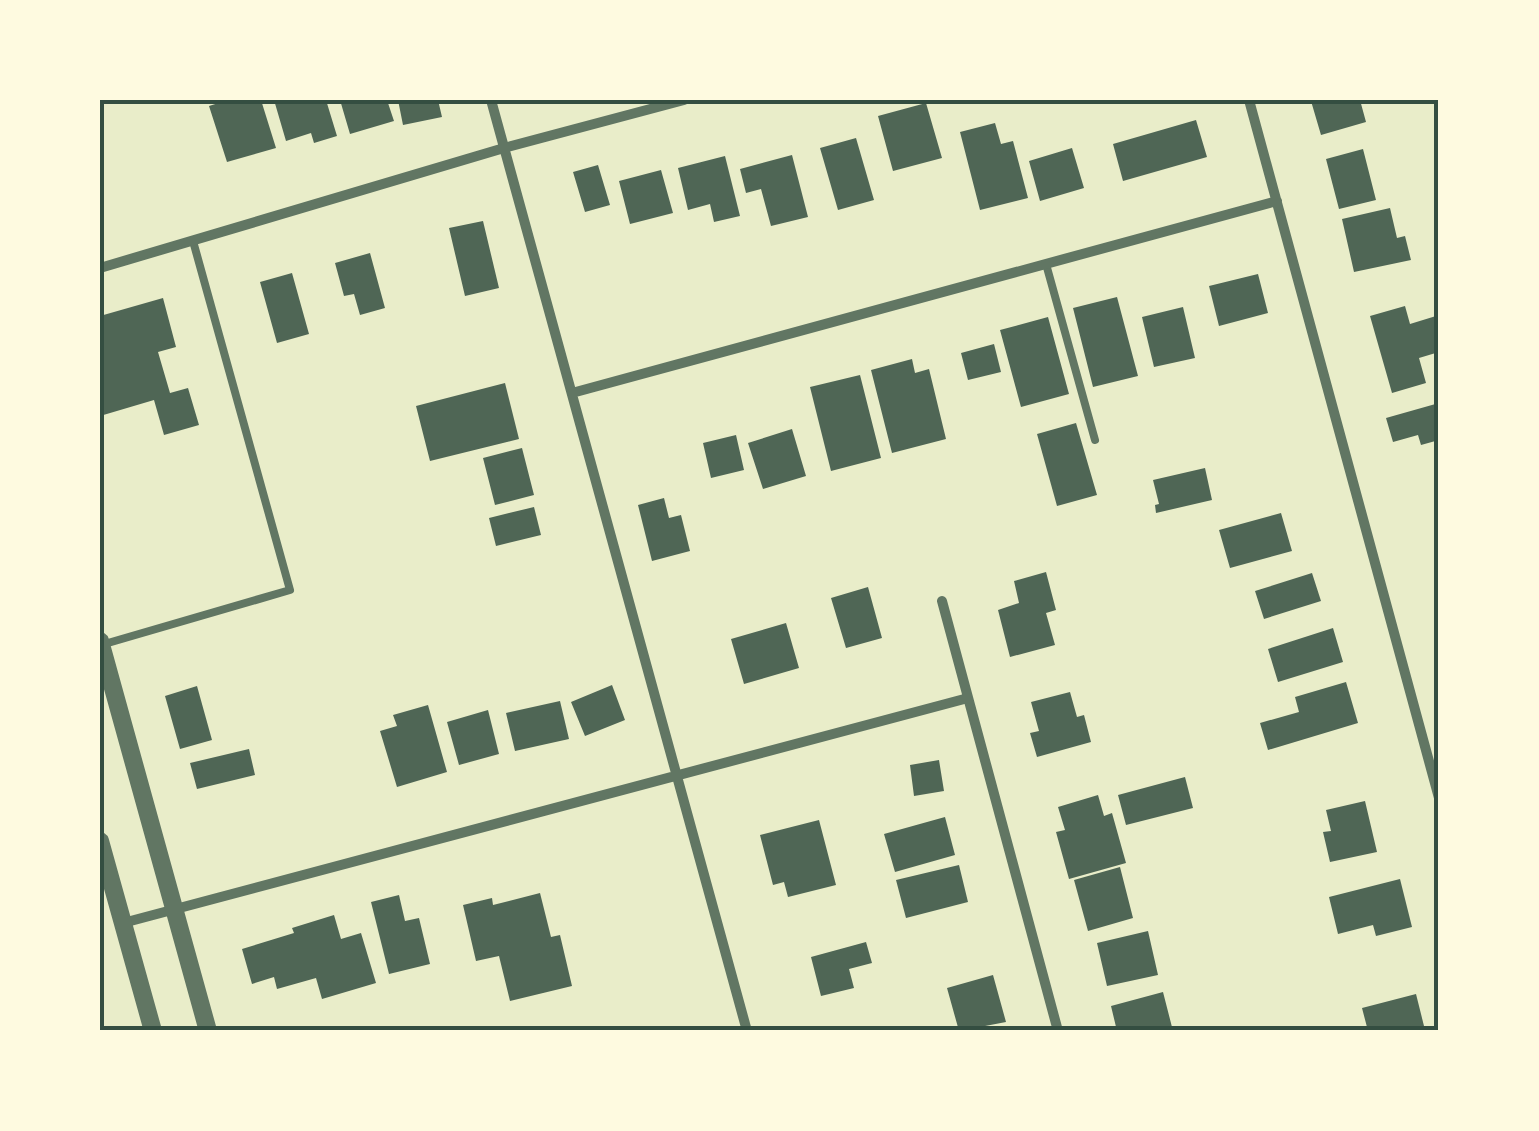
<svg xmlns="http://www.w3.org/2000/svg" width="1539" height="1131" font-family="Signika,sans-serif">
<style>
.building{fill:#4f6655}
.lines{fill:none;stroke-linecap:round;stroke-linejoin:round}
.service{stroke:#617663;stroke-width:8}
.minor{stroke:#617663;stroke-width:10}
.tertiary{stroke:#617663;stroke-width:18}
.neatline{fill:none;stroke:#344e41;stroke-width:4}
</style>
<rect width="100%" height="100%" fill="#e9edc9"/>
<path class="building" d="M228,100H261L276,148L227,162L209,106Z
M274,100H326L337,136L314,143L311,133L286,141Z
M340,100H387L394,121L350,134Z
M398,100H438L442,117L403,125Z
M1360,100L1366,122L1321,135L1311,101Z
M926,103L942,158L893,171L878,116Z
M1196,120L1207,157L1123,181L1113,144Z
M995,123L1001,144L1013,141L1028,198L980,210L960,132Z
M856,138L874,200L838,210L820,148Z
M1072,148L1084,188L1040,201L1029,161Z
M1363,149L1376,200L1339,209L1326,159Z
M792,155L808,217L771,226L761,189L746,193L740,169Z
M725,156L740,216L714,222L710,204L688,210L678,168Z
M598,165L610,205L585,212L573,172Z
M661,170L673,213L630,224L619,181Z
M1390,208L1397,238L1405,236L1411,260L1354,272L1342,219Z
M483,221L499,288L465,296L449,228Z
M370,253L385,308L360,315L354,294L344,296L335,263Z
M292,273L309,334L277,343L260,282Z
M1258,274L1268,313L1219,326L1209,286Z
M1117,297L1138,376L1093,387L1073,308Z
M163,298L176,347L158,352L170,393L188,388L199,425L164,435L154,400L100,416V316Z
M1405,306L1410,324L1436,316L1439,352L1419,358L1426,383L1392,393L1370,316Z
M1183,307L1195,358L1154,367L1142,317Z
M1048,317L1069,394L1021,407L1000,330Z
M994,344L1001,372L968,380L961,353Z
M912,359L915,373L929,369L946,439L892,453L871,370Z
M860,375L881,458L831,471L810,387Z
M505,383L519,439L430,461L416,406Z
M1439,403V440L1421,445L1418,435L1393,442L1386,418Z
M1076,423L1097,495L1057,506L1037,434Z
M792,429L806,476L763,489L748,443Z
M736,435L744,470L711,478L703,443Z
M522,448L534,495L495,505L483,458Z
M1205,468L1212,500L1156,513L1155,505L1159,504L1153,480Z
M664,498L669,518L681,515L690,551L652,561L638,505Z
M534,507L541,535L496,546L489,518Z
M1281,513L1292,551L1230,568L1219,530Z
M1046,572L1056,610L1046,613L1055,645L1010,657L998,610L1019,603L1014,581Z
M1312,573L1321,601L1264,619L1255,591Z
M868,587L882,638L846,648L831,598Z
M786,623L799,668L744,684L731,639Z
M1333,628L1343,662L1278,682L1268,649Z
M1346,682L1358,723L1268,750L1260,723L1299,712L1295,697Z
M612,685L625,720L585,736L571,702Z
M197,686L212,740L180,749L165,696Z
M1070,692L1077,717L1084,715L1091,742L1037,757L1030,733L1039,731L1031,702Z
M560,701L569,739L515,751L506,713Z
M428,705L447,772L397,787L380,731L397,726L393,715Z
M488,710L499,754L459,765L447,722Z
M249,749L255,775L197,789L190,763Z
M939,760L944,791L914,796L910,765Z
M1185,777L1193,808L1126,825L1118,795Z
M1098,795L1104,816L1112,813L1126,863L1069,879L1056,832L1065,830L1058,807Z
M1365,801L1377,852L1330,862L1323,832L1331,831L1326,810Z
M945,817L955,855L895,872L884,834Z
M819,820L836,885L788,897L784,882L773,885L760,835Z
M959,865L968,902L906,918L896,880Z
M1120,867L1133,918L1088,931L1074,880Z
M1400,879L1412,927L1376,936L1373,925L1338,934L1329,897Z
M540,893L551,937L560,935L572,986L510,1001L499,956L476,961L463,905L492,898L493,905Z
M399,895L405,921L419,918L430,964L389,974L371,902Z
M334,915L341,939L361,933L376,983L322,999L316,978L277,989L274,977L252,984L242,949L294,933L292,928Z
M1148,931L1158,975L1107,986L1097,943Z
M866,942L872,963L849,969L854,988L821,996L811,957Z
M993,975L1006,1022L959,1031L947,988Z
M1163,992L1173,1031H1117L1111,1006Z
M1416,994L1425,1030L1368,1031L1362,1008Z"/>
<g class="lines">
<path class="service" d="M1046,264L1095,440
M101,645L290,590L193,241"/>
<path class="minor" d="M491,100L747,1031
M1249,100L1439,798
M100,268L504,148L684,100
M572,393L1277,201
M942,601L1058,1031
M123,923L968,698"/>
<path class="tertiary" d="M100,641L208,1031
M100,841L153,1031"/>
</g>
<rect width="1539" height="1131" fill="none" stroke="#fefae0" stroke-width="205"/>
<rect x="102" y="102" width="1334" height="926" class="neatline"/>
</svg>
